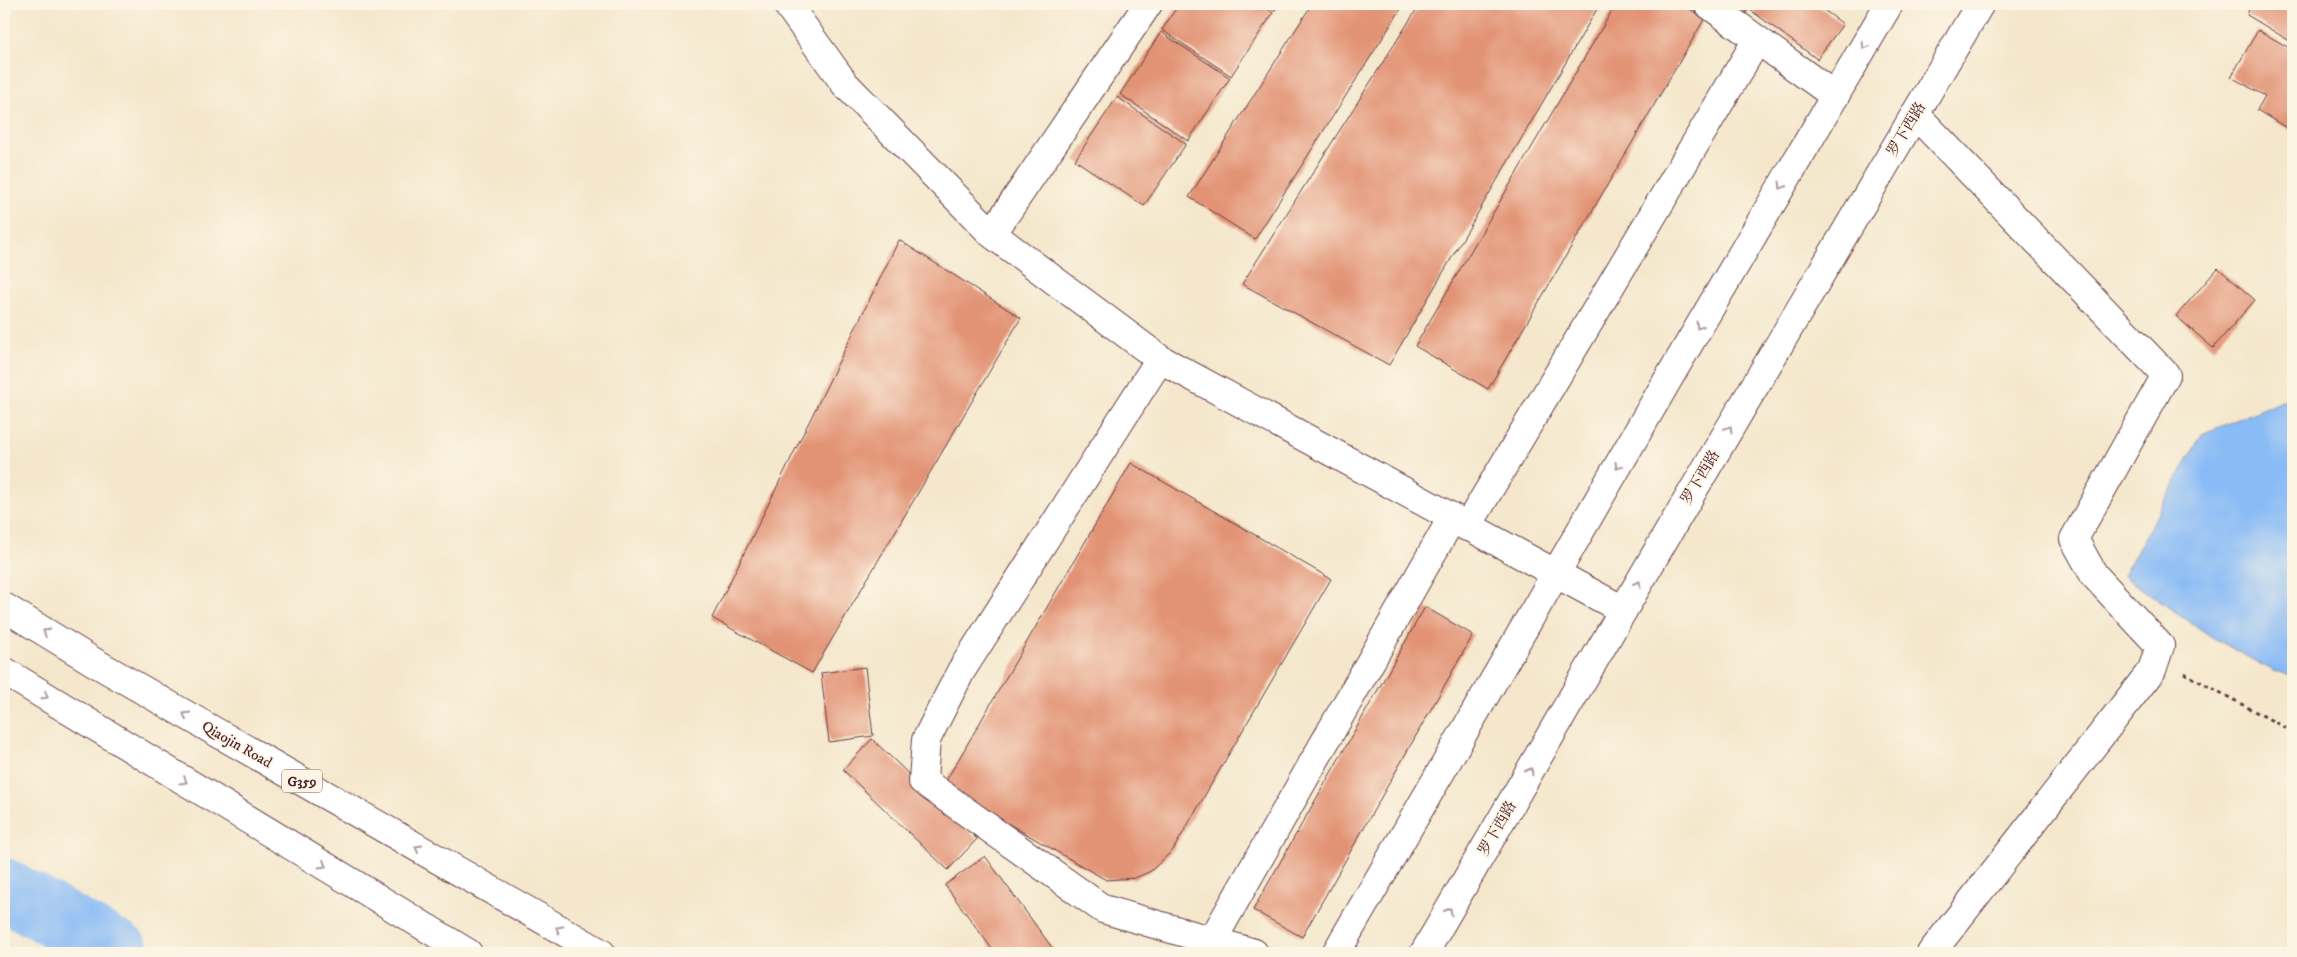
<svg xmlns="http://www.w3.org/2000/svg" width="2297" height="957" font-family="'IM FELL DW Pica','Noto Serif SC',serif">
<style>
.water{fill:#89bbf6;stroke:#6a6d90}
.lines{fill:none;stroke-linecap:round;stroke-linejoin:round}
.river{stroke:#89bbf6;stroke-width:62}
.building{fill:#e29374}
.minor-casing{stroke:#643d43;stroke-width:30}
.major-casing{stroke:#643d43;stroke-width:30}
.highway-casing{stroke:#643d43;stroke-width:30}
.path{stroke:#643d43;stroke-width:3;stroke-dasharray:4 4;stroke-linecap:butt}
.minor{stroke:#fff;stroke-width:28}
.major{stroke:#fff;stroke-width:28}
.highway{stroke:#fff;stroke-width:28}
.oneway{stroke:#ae9aa0}
.labels{text-anchor:middle;stroke-width:4;stroke-linejoin:round;paint-order:stroke}
.shield{fill:#fcf5e5;stroke:#7f5f63;stroke-width:1}
.shield-label{font-size:14px;font-weight:bold;fill:#4a1f2b}
.street-label{font-size:15px;fill:#4a1f2b;stroke:#fcf5e5}
</style>
<rect width="100%" height="100%" fill="#fcf5e5"/>
<filter id="ink" filterUnits="userSpaceOnUse"><feTurbulence type="fractalNoise" baseFrequency=".02" numOctaves="2"/><feDisplacementMap in="SourceGraphic" scale="10" xChannelSelector="R" yChannelSelector="G"/><feConvolveMatrix kernelMatrix="1 2 1 2 8 2 1 2 1" color-interpolation-filters="sRGB"/></filter>
<filter id="wash" filterUnits="userSpaceOnUse"><feTurbulence type="fractalNoise" baseFrequency=".0096" numOctaves="4" result="noise"/><feDisplacementMap in="SourceGraphic" scale="20" xChannelSelector="R" yChannelSelector="G"/><feGaussianBlur stdDeviation="1.12" result="paint"/><feColorMatrix in="noise" values="0 0 0 0 0 0 0 0 0 0 0 0 0 0 0 0 0 1.4 0 .05"/><feComposite in="paint" operator="in"/></filter>
<g filter="url(#wash)">
<rect width="100%" height="100%" fill="#f4e7cc"/>
<path class="water" d="M2282,401L2293,403V675L2273,671L2212,637L2123,576L2202,434Z"/>
<g class="lines">
<path class="river" d="M4,889L119,953"/>
</g>
<g id="blocks">
<path class="building" d="M1179,4H1259L1273,13L1231,76L1162,30Z
M1264,4H1279L1274,11Z
M1312,4H1404L1255,239L1189,197Z
M1420,4H1600L1389,365L1242,284Z
M1616,4H1681L1705,18L1488,389L1415,346Z
M1726,4H1816L1843,24L1817,59L1749,9L1743,16Z
M2251,4H2293V43L2247,15Z
M2258,30L2293,50V132L2257,110L2265,96L2231,77Z
M1161,32L1230,78L1188,141L1120,94Z
M1117,97L1186,144L1144,206L1075,160Z
M899,240L1021,318L812,673L712,618Z
M2218,268L2255,300L2213,348L2176,316Z
M1131,463L1331,579L1173,850L1151,871L1135,878L1106,880L943,786Z
M1425,607L1473,635L1302,937L1253,910Z
M865,667L873,736L829,742L821,673Z
M872,739L977,839L948,870L843,770Z
M985,856L1056,953H995L945,885Z"/>
</g>
</g>
<g filter="url(#ink)">
<use href="#blocks" fill-opacity="0" stroke="#643d43" stroke-width="1"/>
<g class="lines">
<g class="minor-casing">
<path id="minor" d="M787,4L845,84L992,234L1160,359L1623,610
M1708,4L1835,96
M1915,114L2166,375L2074,539L2094,575L2160,646L2152,670L1931,953
M992,234L1148,4
M1160,359L961,671L926,740L923,781L1103,909L1254,953
M1467,527L1757,40
M1212,941L1452,518"/>
</g>
<g class="major-casing">
<path id="major" d="M1336,953L1670,376L1889,4
M1424,953L1668,533L1980,4"/>
</g>
<g class="highway-casing">
<path id="highway" d="M4,607L94,662L601,953
M4,671L468,953
M1426,953L1432,939"/>
</g>
<path class="path" d="M2184,673L2293,732"/>
<use href="#minor" class="minor"/>
<use href="#major" class="major"/>
<use href="#highway" class="highway"/>
</g>
<defs><path id="oneway-chevron" d="M-2-3.5L2.5 0L-2 3.5" fill="none" stroke-width="1.6" stroke-linecap="round" stroke-linejoin="round" transform="scale(1.25)"/></defs>
<g class="oneway">
<use href="#oneway-chevron" transform="translate(1865 46) rotate(121)"/>
<use href="#oneway-chevron" transform="translate(1782 186) rotate(121)"/>
<use href="#oneway-chevron" transform="translate(1699 326) rotate(121)"/>
<use href="#oneway-chevron" transform="translate(1729 429) rotate(-59)"/>
<use href="#oneway-chevron" transform="translate(1618 466) rotate(120)"/>
<use href="#oneway-chevron" transform="translate(1638 584) rotate(-60)"/>
<use href="#oneway-chevron" transform="translate(46 632) rotate(-149)"/>
<use href="#oneway-chevron" transform="translate(45 696) rotate(31)"/>
<use href="#oneway-chevron" transform="translate(186 715) rotate(-150)"/>
<use href="#oneway-chevron" transform="translate(1530 771) rotate(-60)"/>
<use href="#oneway-chevron" transform="translate(184 781) rotate(31)"/>
<use href="#oneway-chevron" transform="translate(418 848) rotate(-150)"/>
<use href="#oneway-chevron" transform="translate(323 865) rotate(31)"/>
<use href="#oneway-chevron" transform="translate(1449 911) rotate(-60)"/>
<use href="#oneway-chevron" transform="translate(559 929) rotate(-150)"/>
</g>
</g>
<g class="labels">
<rect class="shield" x="282" y="769.5" width="40" height="23" rx="4"/>
<g class="shield-label">
<text x="302" y="786">G359</text>
</g>
<g class="street-label">
<text transform="translate(1906 129) rotate(-59)" y="5">罗下西路</text>
<text transform="translate(1700 477) rotate(-59)" y="5">罗下西路</text>
<text transform="translate(237 744) rotate(30)" y="5">Qiaojin Road</text>
<text transform="translate(1497 828) rotate(-60)" y="5">罗下西路</text>
</g>
</g>
<rect width="2297" height="957" fill="none" stroke="#fcf5e5" stroke-width="20"/>
</svg>
